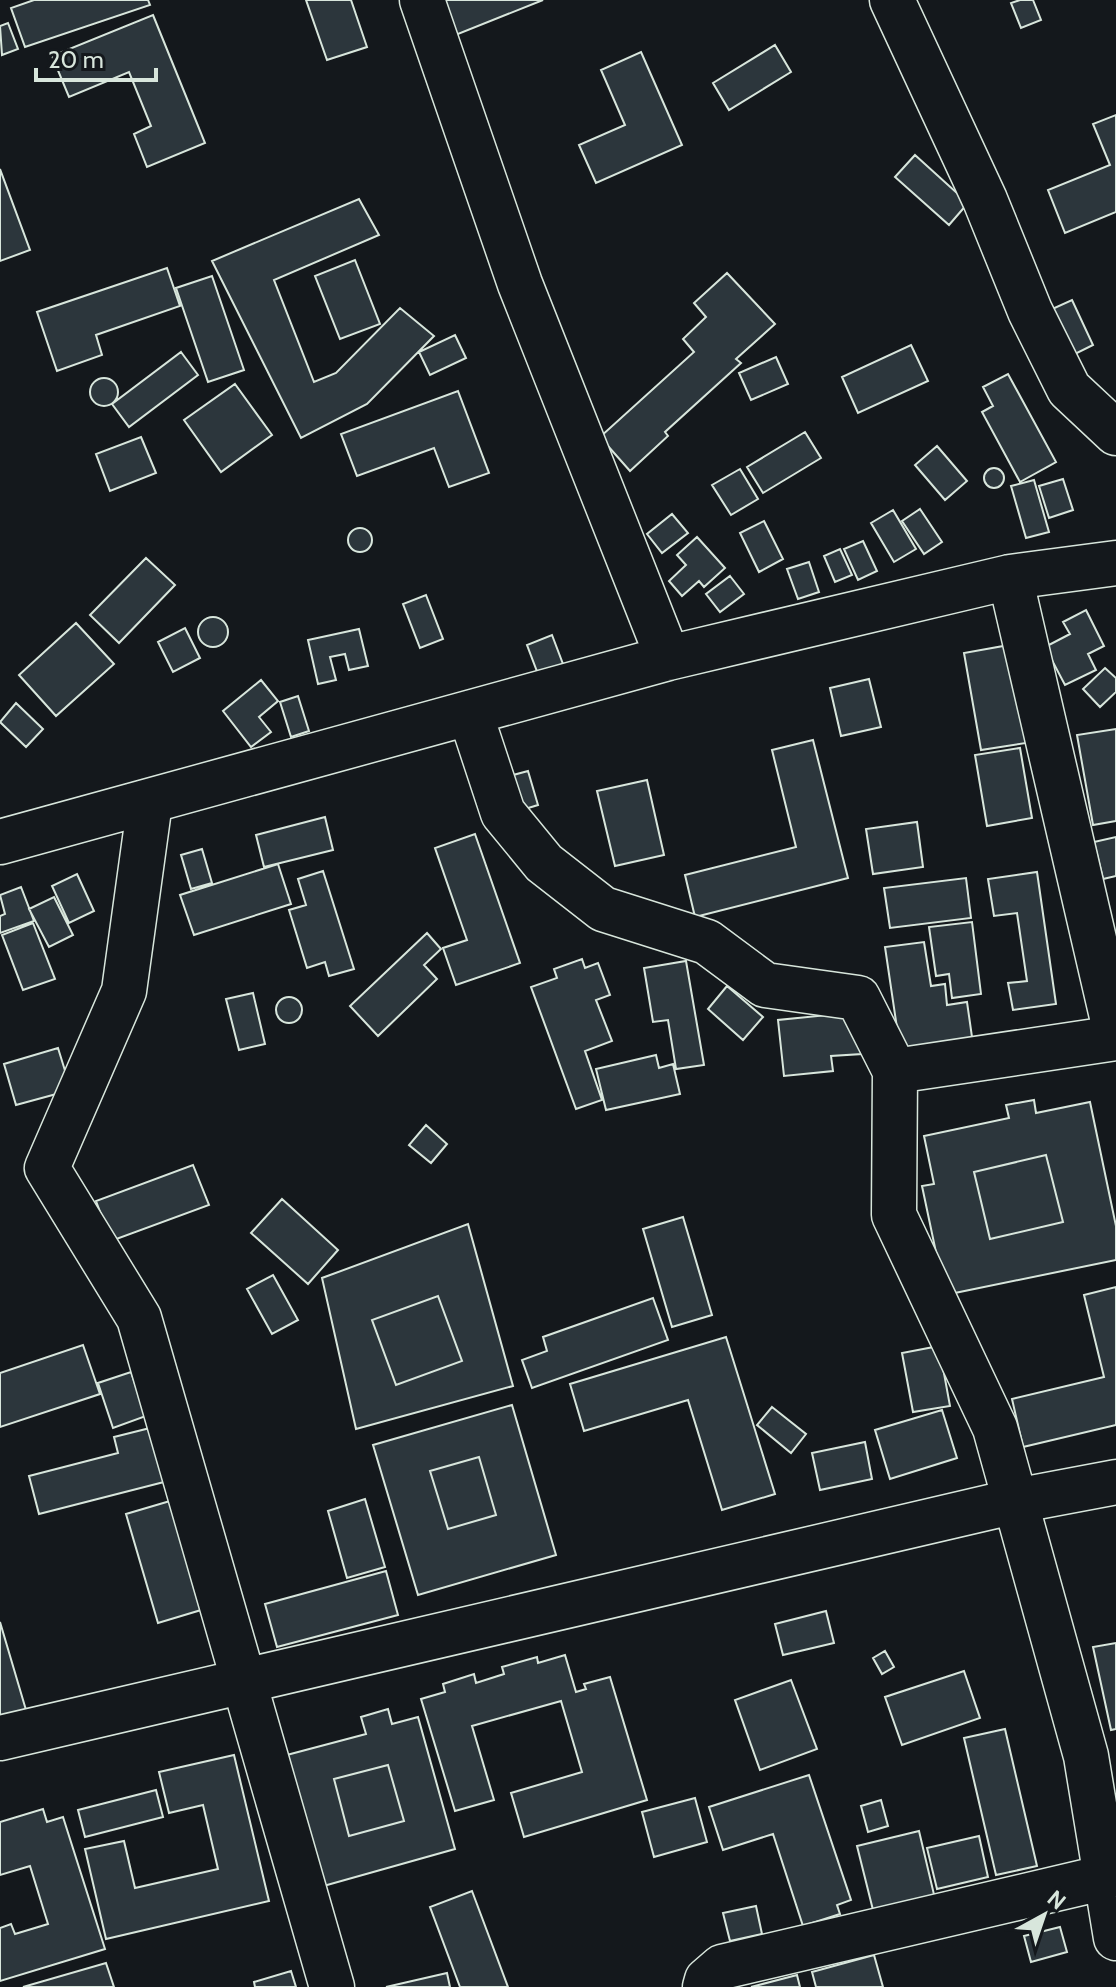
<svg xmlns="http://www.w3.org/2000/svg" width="1116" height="1987" font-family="Cabin,sans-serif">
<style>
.building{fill:#2c363c;stroke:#d8e6dc;stroke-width:2;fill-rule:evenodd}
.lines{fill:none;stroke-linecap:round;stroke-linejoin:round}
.minor-casing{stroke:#d8e6dc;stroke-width:47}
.minor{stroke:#14181c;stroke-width:44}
</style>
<rect width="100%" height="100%" fill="#14181c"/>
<path class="building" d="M34,0H148L150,5L25,47L11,8Z
M306,0H351L367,47L327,60Z
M438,0H543L453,36Z
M1020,0H1033L1041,20L1021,28L1011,3Z
M153,15L205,143L147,167L134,134L151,126L129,72L69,97L52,56Z
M8,23L18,49L2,55L0,26Z
M775,45L791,72L729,110L713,83Z
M641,52L682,145L596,183L579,145L625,125L601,70Z
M1116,115V212L1065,233L1048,190L1110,165L1093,124Z
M915,155L968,203L949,225L895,177Z
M0,169L30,250L0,261Z
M359,199L379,235L274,280L314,382L336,373L400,308L434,336L367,404L301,438L212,261Z
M355,260L380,324L340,339L315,276Z
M167,268L180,306L96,335L102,355L57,371L37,312Z
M727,273L775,324L736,359L741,363L665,432L668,436L630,471L600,437L694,352L683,339L706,317L694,303Z
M212,276L244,370L208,382L176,288Z
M1072,300L1093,345L1071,356L1050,310Z
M455,335L466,358L430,375L419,352Z
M911,345L928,381L858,413L842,377Z
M181,352L198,375L129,427L112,404Z
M776,357L788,384L751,400L739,373Z
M1008,374L1056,462L1020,482L982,412L993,406L983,387Z
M90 392a14 14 0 1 1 28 0a14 14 0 1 1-28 0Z
M235,384L272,435L221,472L184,420Z
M458,391L489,473L449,487L434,448L357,476L341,434Z
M805,432L821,458L763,493L747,467Z
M141,437L156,473L110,491L96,454Z
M937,446L967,481L945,500L915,465Z
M984 478a10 10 0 1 1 20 0a10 10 0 1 1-20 0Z
M740,469L758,499L731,515L712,485Z
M1063,479L1073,510L1049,518L1039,486Z
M1034,480L1049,532L1026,538L1011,486Z
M920,509L942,542L924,554L902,521Z
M893,510L916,549L894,562L871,523Z
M672,514L688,533L662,553L647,534Z
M764,521L783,559L759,572L740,533Z
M348 540a12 12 0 1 1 24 0a12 12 0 1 1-24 0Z
M697,537L725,568L704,587L699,581L682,596L669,581L686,565L677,555Z
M863,541L877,571L858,580L844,549Z
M840,549L852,575L835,582L824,556Z
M146,558L175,585L119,643L90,615Z
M809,562L819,592L798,599L787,569Z
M730,576L744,594L720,612L706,594Z
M426,595L443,639L420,648L403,604Z
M1086,610L1104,646L1088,654L1096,670L1065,685L1045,647L1070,634L1063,622Z
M198 632a15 15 0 1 1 30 0a15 15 0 1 1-30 0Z
M76,623L114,664L56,716L19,675Z
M185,628L200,658L173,672L158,642Z
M359,629L368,666L349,670L345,654L330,657L336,680L318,684L308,640Z
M552,635L566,672L541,682L527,645Z
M1009,645L1026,743L981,750L964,653Z
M1105,668L1116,678V692L1100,707L1083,689Z
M869,679L881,727L841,736L830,688Z
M261,680L278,701L259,717L271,732L251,747L223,711Z
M298,696L309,731L291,737L280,702Z
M16,703L43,729L26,747L0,722Z
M1116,729V821L1093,825L1077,735Z
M813,740L848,878L695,917L685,875L796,847L772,750Z
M1020,748L1032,818L987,826L975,755Z
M528,771L538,805L512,813L502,778Z
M647,780L664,855L615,866L597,791Z
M325,817L333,850L264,867L256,835Z
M917,822L923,867L873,874L866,829Z
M475,834L520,963L456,985L443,948L467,940L435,848Z
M1116,837V876L1103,879L1094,842Z
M202,849L212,883L191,889L181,855Z
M278,864L291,904L194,935L180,895Z
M323,871L354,969L329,976L325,962L307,968L289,910L306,905L298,879Z
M1037,872L1056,1004L1013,1010L1008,983L1027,981L1017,913L994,916L988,879Z
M77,874L94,911L69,923L52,886Z
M966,878L971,918L890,928L884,888Z
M21,887L34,921L0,933V916L5,914L0,895Z
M54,897L73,935L49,947L29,909Z
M972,922L981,994L952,998L949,974L936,976L929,927Z
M33,923L55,979L23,990L2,935Z
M427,933L441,949L424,965L437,979L378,1036L350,1006Z
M924,942L931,986L945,984L947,1005L967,1002L973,1044L901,1055L885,947Z
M582,959L585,968L598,963L610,995L596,1000L612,1041L585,1051L602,1100L576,1109L531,987L557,978L554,969Z
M686,961L704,1065L676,1069L668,1020L653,1022L644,968Z
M727,986L763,1017L743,1040L708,1009Z
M253,993L265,1044L239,1050L226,999Z
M276 1010a13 13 0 1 1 26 0a13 13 0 1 1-26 0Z
M857,1012L862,1054L831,1056L833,1071L784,1076L778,1020Z
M58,1048L71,1090L16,1105L4,1064Z
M656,1055L659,1068L673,1064L680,1094L606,1110L596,1069Z
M1034,1100L1036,1113L1090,1102L1116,1226V1260L945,1295L922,1186L934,1184L924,1136L1009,1118L1006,1105ZM1046,1155L1063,1222L990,1239L974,1172Z
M426,1125L447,1144L431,1163L409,1145Z
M1046,1155L1063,1222L990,1239L974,1172Z
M193,1165L209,1205L111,1241L96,1201Z
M282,1199L338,1250L308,1284L251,1233Z
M683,1217L712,1315L672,1327L643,1229Z
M468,1224L513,1386L356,1429L322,1278ZM438,1296L462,1361L396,1385L372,1320Z
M273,1275L298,1320L272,1334L247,1289Z
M1116,1287V1425L1023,1447L1012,1399L1104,1377L1084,1295Z
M438,1296L462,1361L396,1385L372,1320Z
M653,1298L668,1340L532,1388L522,1360L547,1351L543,1337Z
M726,1337L775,1494L722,1510L688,1400L584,1431L570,1384Z
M83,1345L100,1394L0,1427V1373Z
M939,1346L950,1406L913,1412L902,1353Z
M131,1372L146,1416L113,1428L98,1383Z
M512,1405L556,1555L418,1595L373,1445ZM479,1457L496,1515L448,1529L430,1471Z
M772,1407L806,1434L791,1453L757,1425Z
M942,1410L957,1458L890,1479L875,1430Z
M150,1428L164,1482L39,1514L29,1476L118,1453L114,1437Z
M865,1442L872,1479L820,1490L812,1453Z
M479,1457L496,1515L448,1529L430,1471Z
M365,1499L385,1567L347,1578L328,1511Z
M170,1501L211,1607L158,1623L126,1514Z
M386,1571L398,1615L277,1647L265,1604Z
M826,1611L834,1643L783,1655L775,1624Z
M0,1622L26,1710L0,1718Z
M1116,1643V1729L1111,1730L1093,1647Z
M885,1651L894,1667L882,1674L873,1658Z
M565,1655L576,1692L586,1689L584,1684L610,1677L647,1800L524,1837L511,1793L582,1772L561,1701L472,1726L494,1800L455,1811L421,1699L445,1692L443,1684L474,1674L476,1683L504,1674L502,1667L537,1657L538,1663Z
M964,1671L980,1718L902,1745L885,1697Z
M791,1680L817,1749L760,1770L735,1700Z
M388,1709L392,1724L418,1717L455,1849L320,1887L283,1756L366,1734L361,1717ZM388,1765L404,1821L349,1836L334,1779Z
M1005,1729L1037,1866L996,1875L964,1738Z
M234,1755L269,1901L106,1939L85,1849L124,1841L135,1888L218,1869L203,1805L169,1813L159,1772Z
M388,1765L404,1821L349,1836L334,1779Z
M809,1775L851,1900L837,1905L840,1914L803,1926L773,1834L723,1850L709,1807Z
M156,1790L163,1817L85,1837L78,1810Z
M695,1798L707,1842L654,1857L642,1812Z
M881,1800L888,1826L868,1832L861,1806Z
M43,1809L47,1822L63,1817L105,1949L0,1981V1928L11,1924L15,1934L48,1924L30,1866L0,1875V1822Z
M919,1831L936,1903L875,1918L857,1846Z
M979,1836L988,1877L937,1889L927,1848Z
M472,1891L508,1987H460L430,1907Z
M756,1906L762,1934L730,1941L723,1913Z
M1060,1927L1067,1952L1031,1962L1024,1936Z
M874,1955L883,1987H816L812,1972Z
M106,1963L114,1987H23Z
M291,1971L296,1987H255L254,1982Z
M447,1973L450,1987H386Z
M797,1975L800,1987H751Z"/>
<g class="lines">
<g class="minor-casing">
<path id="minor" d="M422,0L520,284L668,658
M892,0L985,200L1030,311L1069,389L1116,433
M1010,577L1116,1034
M470,713L503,813L544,863L603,909L707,942L765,985L858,998L895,1071L894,1215L995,1428L1086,1756L1116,1938
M150,802L124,991L47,1168L139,1318L332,1987
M0,842L668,658L1010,577L1116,563
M895,1071L1116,1038
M0,1738L1016,1501L1116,1482
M705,1987L707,1980L722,1967L1106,1877"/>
</g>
<use href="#minor" class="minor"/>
</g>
<g transform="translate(1044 1915) rotate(40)" stroke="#14181c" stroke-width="6" paint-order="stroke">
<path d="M0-6L14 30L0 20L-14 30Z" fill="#d8e6dc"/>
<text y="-12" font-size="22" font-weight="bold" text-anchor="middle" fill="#d8e6dc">N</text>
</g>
<path d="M36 68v12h120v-12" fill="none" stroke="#d8e6dc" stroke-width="4"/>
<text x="48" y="68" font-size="24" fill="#d8e6dc" stroke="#14181c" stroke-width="6" paint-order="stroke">20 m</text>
</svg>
